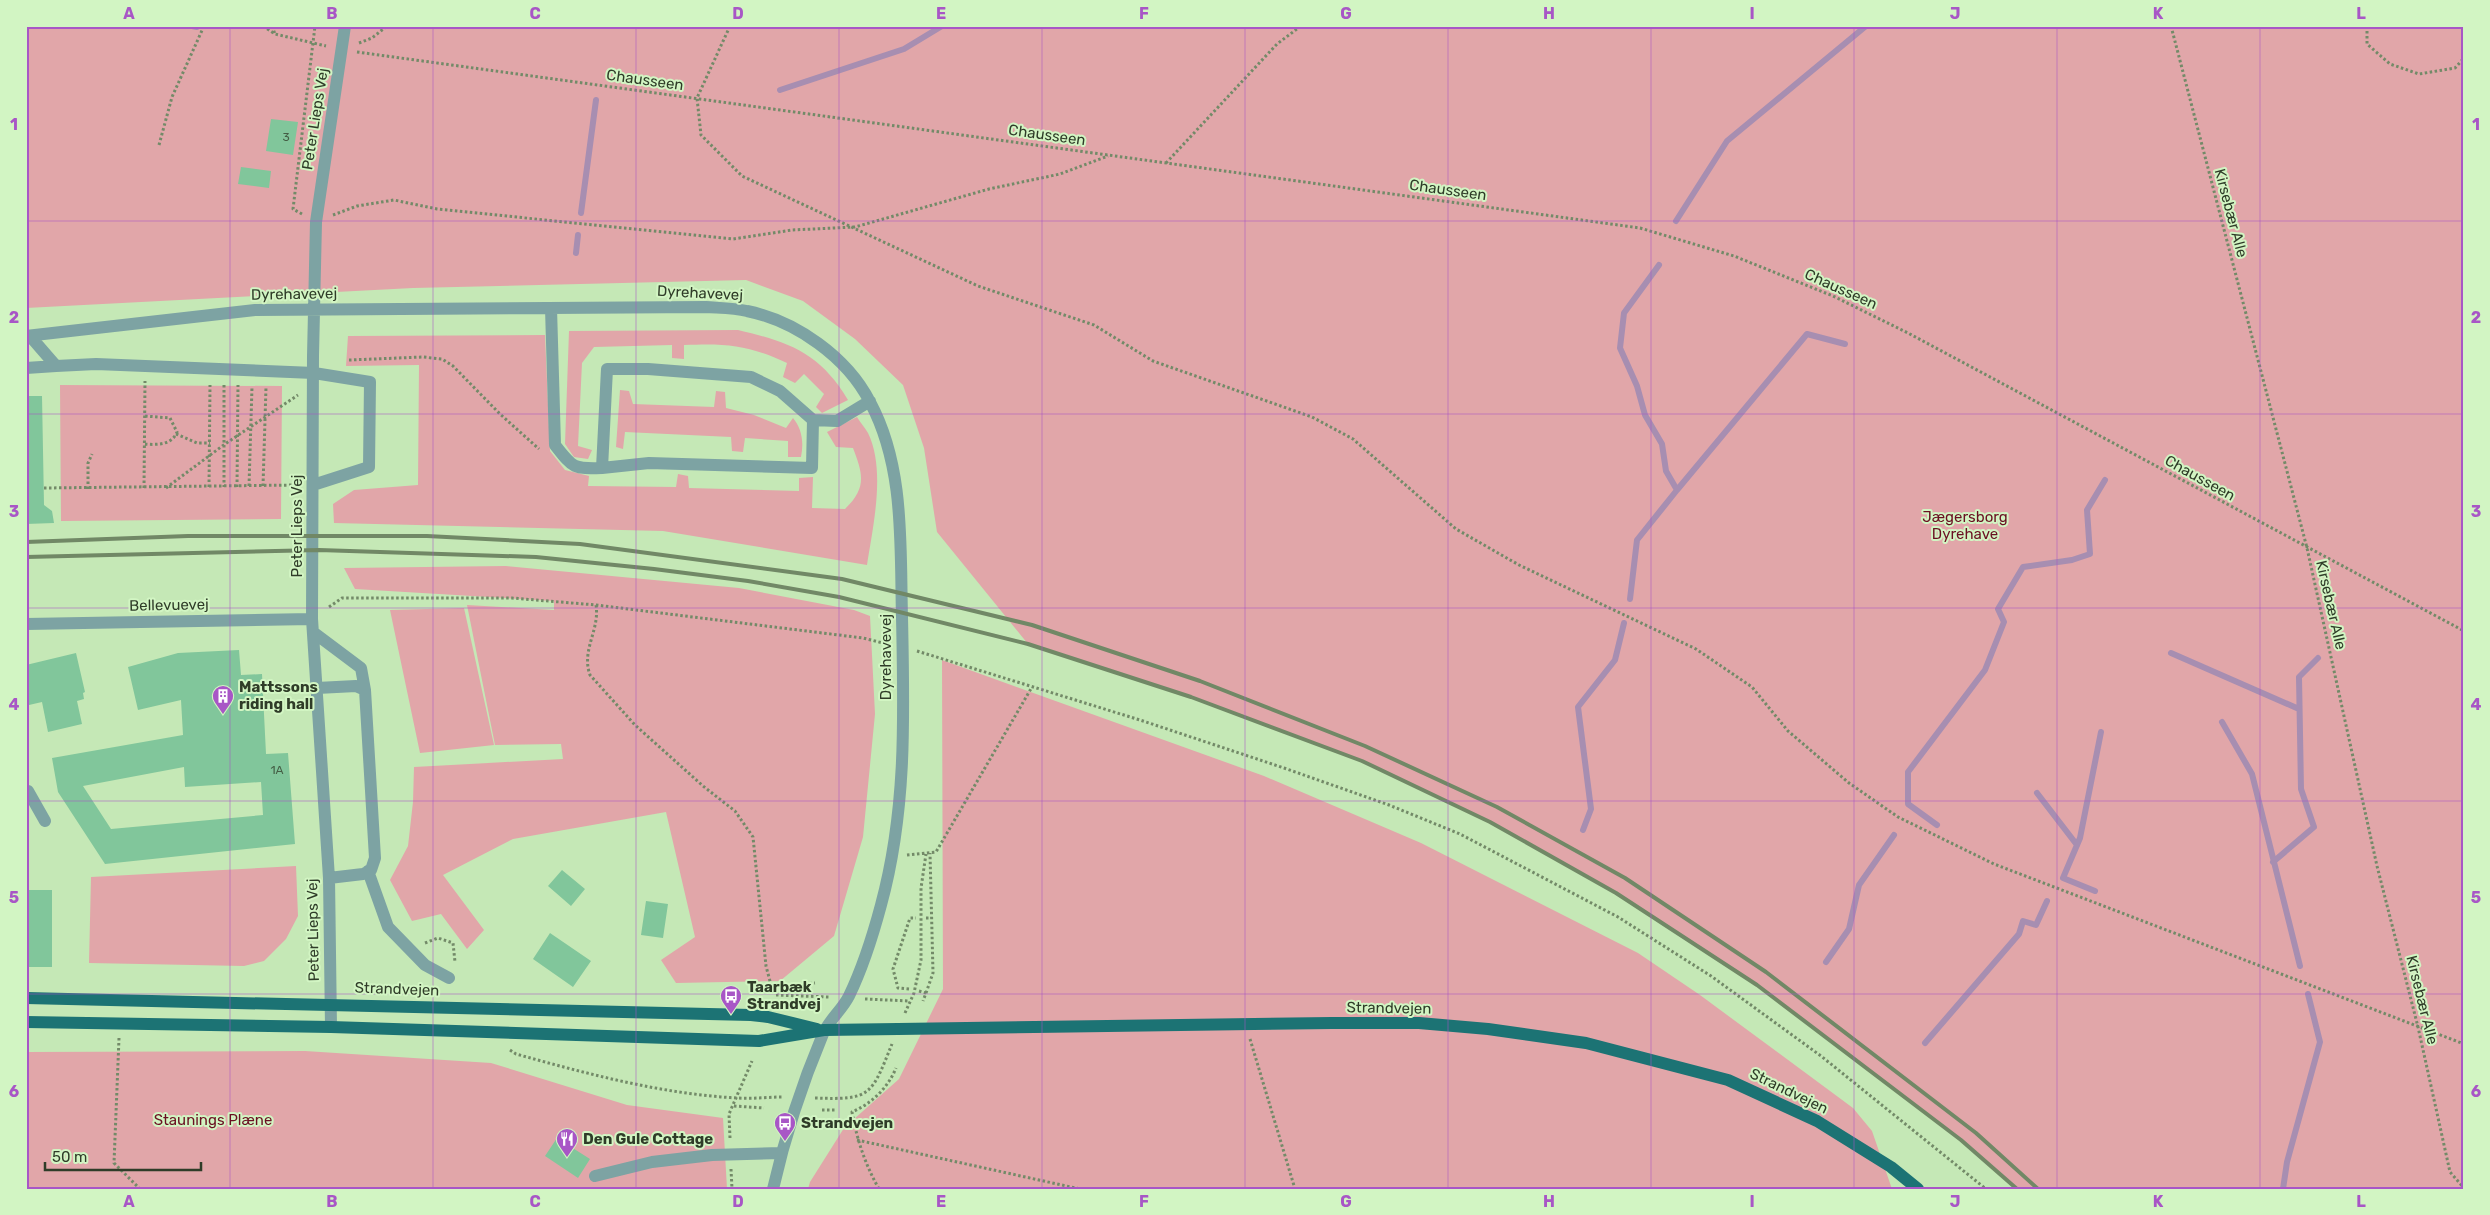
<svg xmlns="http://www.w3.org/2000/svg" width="2490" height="1215" font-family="Rubik,sans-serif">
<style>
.green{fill:#e1a6a9}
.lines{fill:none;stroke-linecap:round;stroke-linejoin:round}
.stream{stroke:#a78eb1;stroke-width:6}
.building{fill:#81c69b;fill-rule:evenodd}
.path{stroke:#738a68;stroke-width:3;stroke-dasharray:2.5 2.5;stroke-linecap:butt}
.minor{stroke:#7da3a3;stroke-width:12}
.major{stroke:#1c7374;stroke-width:12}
.rail{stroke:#718866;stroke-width:4}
.grid{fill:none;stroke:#a856c6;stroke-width:1;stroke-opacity:0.55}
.labels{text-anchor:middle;stroke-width:4;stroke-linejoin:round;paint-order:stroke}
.number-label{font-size:12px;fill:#445e45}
.street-label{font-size:15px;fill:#2f3c28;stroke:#d2f5c3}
.park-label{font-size:15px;fill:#6a1022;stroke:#d2f5c3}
.poi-label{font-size:15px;font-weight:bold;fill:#2f3c28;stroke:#d2f5c3;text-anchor:start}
.neatline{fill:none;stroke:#a856c6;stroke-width:2}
.grid-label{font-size:16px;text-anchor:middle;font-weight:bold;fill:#a856c6}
</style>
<rect width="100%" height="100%" fill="#c5e8b6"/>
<path class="green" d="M26,26H2464V1189H2017L1961,1140L1757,985L1616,893L1490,822L1362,761L1191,697L1028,644L937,532L924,448L903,385L855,339L803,301L746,280L413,288L26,308Z
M738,330C789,342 820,353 848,400L822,413L816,407L824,394L804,374L795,383L783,377L787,363C748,345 727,343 684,345V359L672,358V345L594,347L582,363L578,446L592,450L588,459L574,457L565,444L569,331Z
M545,335L550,451L565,470L589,476L588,486L676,487L678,474L688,476L689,488L799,491V478L813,477L812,508L845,509C867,488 863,474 853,448L836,447L827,432L857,417C860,422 865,428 868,433C886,470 873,526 867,565L663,531L334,523L333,504L354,490L418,485L419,365L346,366L348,336Z
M60,385L282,386L281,519L61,521Z
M620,390L629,391L633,404L714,407L716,391L725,392L726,408L754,415L786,428L793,418C802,429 804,442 801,457H788V441L745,438L743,452L732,451L731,437L625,432L623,449L616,447Z
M506,566L739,588L854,610L870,616L875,714L863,837L834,936L780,981L676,983L661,960L695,937L666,812L513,839L443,875L484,930L467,949L441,914L412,921L390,880L408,846L413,802L414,767L563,759L561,744L495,745L467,605L554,610V601L355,589L344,568Z
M464,608L494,745L420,753L390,610Z
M942,660L1264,776L1421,843L1638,953L1700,995L1853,1108L1872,1131L1892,1189H808L810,1182L844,1128L899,1079L943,989Z
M296,866L298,916L286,939L264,961L244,966L89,963L91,877Z
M305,1051L491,1063L627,1105L723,1118L727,1189H26V1052Z"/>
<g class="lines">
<path class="stream" d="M192,26L197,27
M780,90L904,49L942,26
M581,213L596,100
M1676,221L1727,141L1866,26
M576,253L578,235
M1677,490L1807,334L1845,344
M1630,599L1637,540L1677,490L1666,471L1662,444L1645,415L1637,386L1620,348L1624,313L1659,265
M2171,653L2299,709
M2222,722L2252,774L2300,966
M2037,793L2077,845
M1937,825L1908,804V772L1985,670L2004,622L1998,609L2023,567L2072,560L2090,554L2087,510L2105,480
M1583,830L1591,809L1578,707L1615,660L1624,623
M2273,862L2314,827L2301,789L2299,677L2318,658
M2095,891L2063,878L2080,838L2101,732
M1826,962L1849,929L1859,885L1894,835
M1925,1043L2019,934L2023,921L2036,925L2047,901
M2283,1189L2287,1162L2320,1042L2308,994"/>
</g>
<path class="building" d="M271,119L298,122L293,155L266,151Z
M241,167L271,171L269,188L238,184Z
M26,396H42L44,505L52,511L54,523L26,524Z
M239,650L241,675L262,674L266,754L288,753L295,844L105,864L58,792L52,758L183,735L181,700L138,710L128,667L178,653ZM184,767L185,787L261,782L263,815L111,829L83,786Z
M76,653L85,692L83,693L84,699L77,701L82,724L48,732L42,702L29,705L26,692V665Z
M562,870L585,889L571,906L548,886Z
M26,890H52V967H26Z
M646,901L668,904L663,938L641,935Z
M550,933L591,961L573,987L533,959Z
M557,1138L590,1159L578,1178L545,1156Z"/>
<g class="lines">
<path class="path" d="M263,26L275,34L326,46
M272,26L275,34
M730,26L697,98L701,135L742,176L978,286L1094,325L1153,361L1312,417L1353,439L1456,529L1519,565L1696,649L1752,687L1788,731L1849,783L1898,817L1994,864L2464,1044
M2171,26L2307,548L2377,866L2418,1027L2450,1172L2464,1188
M2367,26V44L2390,64L2419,74L2455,68L2464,58
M359,43L372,38L387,26
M357,52L1640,228L1734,256L1833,296L1908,333L2464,631
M159,145L172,97L204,26
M1166,163L1277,44L1301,26
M302,214L293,209L315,26
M333,215L357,206L394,200L437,209L733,239L792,230L855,227L989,189L1060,174L1108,156
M349,360L423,357L442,359L453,366L500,414L539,449
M224,385V487
M176,434L197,443H210
M145,444C157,445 172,445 177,432L170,418L145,416
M249,486L252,387
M263,486L266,387
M209,487L210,385
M237,487L238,385
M44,488L298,485
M144,488L145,381
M166,488L225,444L298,395
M88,489V463L92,454
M596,605C600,630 581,650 590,675L635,725L703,786L735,811L753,837L766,966L771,985L778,987L815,983
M329,607L342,598H512L596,605L863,638L887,644
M917,651L1140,720L1284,768L1389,805L1460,834L1618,917L1711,976L1821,1056L1986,1189
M907,855L936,852L1032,687
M926,918H931
M425,943L438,938L453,943L455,962
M909,989L898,988L893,969L910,918H916
M919,991L926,993L923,1001
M926,993L933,973L930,853
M776,995L829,997
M865,999L910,1001
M905,1013L914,993L921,960V888L926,854
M119,1038L114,1163L140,1189
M1250,1039L1295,1189
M510,1050L516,1054C588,1074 662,1094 737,1098C753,1099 768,1097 783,1097
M815,1098C871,1100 871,1096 892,1044
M734,1106L764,1108
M822,1110H835
M730,1138L729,1114L752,1061
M857,1140L1080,1189
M731,1169L732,1189
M879,1189C865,1164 857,1140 852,1112C871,1104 888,1088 896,1068"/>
<path class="minor" d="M551,308L555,445C573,468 573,469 602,468
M26,336L255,310L706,307C720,308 734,308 747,311C796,321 847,357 870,402C905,467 900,545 902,617C904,714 907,810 881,905C873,935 863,967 849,996C842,1010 829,1020 823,1034C802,1084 785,1136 773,1189
M30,336L56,366L96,364L314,373L370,382L369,467L313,485
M26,368L56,366
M813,420L812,468L649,463L602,468L607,369H648L751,377L780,391L813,420L837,421L870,401
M26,624L312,619
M313,632L361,668L365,690
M317,688L356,686L365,690L375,858L371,870L363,874L329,878
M26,791H28L45,821
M368,871L388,927L425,965L449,978
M331,1027L329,878L312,619L313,356L316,222L345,26
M595,1176L652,1162L712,1155L781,1153"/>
<path class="major" d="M26,998L751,1015L768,1017L817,1029
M26,1022L331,1027L759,1041L824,1030L898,1029L1332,1023H1419L1488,1029L1586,1043L1728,1080L1817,1121L1891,1167L1918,1189"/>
<path class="rail" d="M26,542L188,536H427L580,544L842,579L1032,625L1200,681L1365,746L1497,807L1625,878L1766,972L1976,1133L2038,1189
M26,557L319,550L536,557L654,569L748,581L839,597L1028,644L1191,697L1362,761L1490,822L1616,893L1757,985L1961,1140L2017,1189"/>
</g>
<path class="grid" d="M230,26V1189M433,26V1189M636,26V1189M839,26V1189M1042,26V1189M1245,26V1189M1448,26V1189M1651,26V1189M1854,26V1189M2057,26V1189M2260,26V1189M26,221H2464M26,414H2464M26,608H2464M26,801H2464M26,994H2464"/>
<defs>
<g id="building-pin" transform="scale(1.125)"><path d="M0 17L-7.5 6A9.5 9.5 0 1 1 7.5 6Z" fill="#a856c6" stroke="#d2f5c3"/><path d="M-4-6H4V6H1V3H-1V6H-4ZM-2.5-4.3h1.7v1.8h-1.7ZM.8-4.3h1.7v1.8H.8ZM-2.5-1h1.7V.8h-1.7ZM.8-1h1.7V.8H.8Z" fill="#fff"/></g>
<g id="bus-pin" transform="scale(1.125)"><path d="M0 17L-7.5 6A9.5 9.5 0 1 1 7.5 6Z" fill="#a856c6" stroke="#d2f5c3"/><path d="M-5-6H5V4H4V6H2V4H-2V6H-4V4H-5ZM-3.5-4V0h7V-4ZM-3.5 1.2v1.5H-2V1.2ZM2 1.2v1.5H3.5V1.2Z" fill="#fff"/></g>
<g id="restaurant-pin" transform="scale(1.125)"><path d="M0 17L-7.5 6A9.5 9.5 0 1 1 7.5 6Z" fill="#a856c6" stroke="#d2f5c3"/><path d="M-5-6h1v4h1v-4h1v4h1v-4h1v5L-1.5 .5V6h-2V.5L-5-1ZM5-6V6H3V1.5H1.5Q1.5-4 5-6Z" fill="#fff"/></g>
</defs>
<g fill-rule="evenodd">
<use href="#building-pin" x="223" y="696"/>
<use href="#bus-pin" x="731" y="996"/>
<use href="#bus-pin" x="785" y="1123"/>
<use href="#restaurant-pin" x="567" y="1139"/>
</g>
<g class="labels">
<g class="number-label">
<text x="286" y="141">3</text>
<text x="277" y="774">1A</text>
</g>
<g class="street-label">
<text transform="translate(645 80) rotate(8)" y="5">Chausseen</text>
<text transform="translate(315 119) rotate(-81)" y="5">Peter Lieps Vej</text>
<text transform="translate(1047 135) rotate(8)" y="5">Chausseen</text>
<text transform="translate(1448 190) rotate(8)" y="5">Chausseen</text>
<text transform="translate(2231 213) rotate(75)" y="5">Kirsebær Alle</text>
<text transform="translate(1841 289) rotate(24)" y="5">Chausseen</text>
<text transform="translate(700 293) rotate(3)" y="5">Dyrehavevej</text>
<text transform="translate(294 294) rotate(-1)" y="5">Dyrehavevej</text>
<text transform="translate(2200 478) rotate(29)" y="5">Chausseen</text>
<text transform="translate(297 526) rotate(-90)" y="5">Peter Lieps Vej</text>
<text transform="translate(169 605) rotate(-1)" y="5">Bellevuevej</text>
<text transform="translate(2331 605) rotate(77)" y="5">Kirsebær Alle</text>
<text transform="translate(886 657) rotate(-90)" y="5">Dyrehavevej</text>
<text transform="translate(313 930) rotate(-91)" y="5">Peter Lieps Vej</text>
<text transform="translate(397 989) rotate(2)" y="5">Strandvejen</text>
<text transform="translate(2422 1000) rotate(76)" y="5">Kirsebær Alle</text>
<text transform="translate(1389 1008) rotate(1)" y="5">Strandvejen</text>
<text transform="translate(1789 1091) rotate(26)" y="5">Strandvejen</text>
</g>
<g class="park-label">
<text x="1965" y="522">Jægersborg<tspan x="1965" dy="17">Dyrehave</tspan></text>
<text x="213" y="1125">Staunings Plæne</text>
</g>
<g class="poi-label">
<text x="239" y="692">Mattssons<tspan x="239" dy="17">riding hall</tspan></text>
<text x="747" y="992">Taarbæk<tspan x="747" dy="17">Strandvej</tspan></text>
<text x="801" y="1128">Strandvejen</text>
<text x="583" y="1144">Den Gule Cottage</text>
</g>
</g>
<rect width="2490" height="1215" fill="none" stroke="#d2f5c3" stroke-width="55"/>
<path d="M45 1162v8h156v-8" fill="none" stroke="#2f3c28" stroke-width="2.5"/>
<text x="52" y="1162" font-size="15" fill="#2f3c28" stroke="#d2f5c3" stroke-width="4" paint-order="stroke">50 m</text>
<rect x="28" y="28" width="2434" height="1160" class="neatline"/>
<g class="grid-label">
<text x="129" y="19">A</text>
<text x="332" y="19">B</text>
<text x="535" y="19">C</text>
<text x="738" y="19">D</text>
<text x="941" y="19">E</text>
<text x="1144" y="19">F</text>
<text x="1346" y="19">G</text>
<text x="1549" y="19">H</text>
<text x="1752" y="19">I</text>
<text x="1955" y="19">J</text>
<text x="2158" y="19">K</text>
<text x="2361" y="19">L</text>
<text x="14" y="130">1</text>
<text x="2476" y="130">1</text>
<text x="14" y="323">2</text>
<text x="2476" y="323">2</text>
<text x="14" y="517">3</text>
<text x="2476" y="517">3</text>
<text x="14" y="710">4</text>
<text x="2476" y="710">4</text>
<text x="14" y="903">5</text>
<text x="2476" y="903">5</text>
<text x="14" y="1097">6</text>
<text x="2476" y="1097">6</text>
<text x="129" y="1207">A</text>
<text x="332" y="1207">B</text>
<text x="535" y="1207">C</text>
<text x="738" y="1207">D</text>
<text x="941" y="1207">E</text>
<text x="1144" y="1207">F</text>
<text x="1346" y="1207">G</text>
<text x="1549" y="1207">H</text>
<text x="1752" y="1207">I</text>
<text x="1955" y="1207">J</text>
<text x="2158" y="1207">K</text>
<text x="2361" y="1207">L</text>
</g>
</svg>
